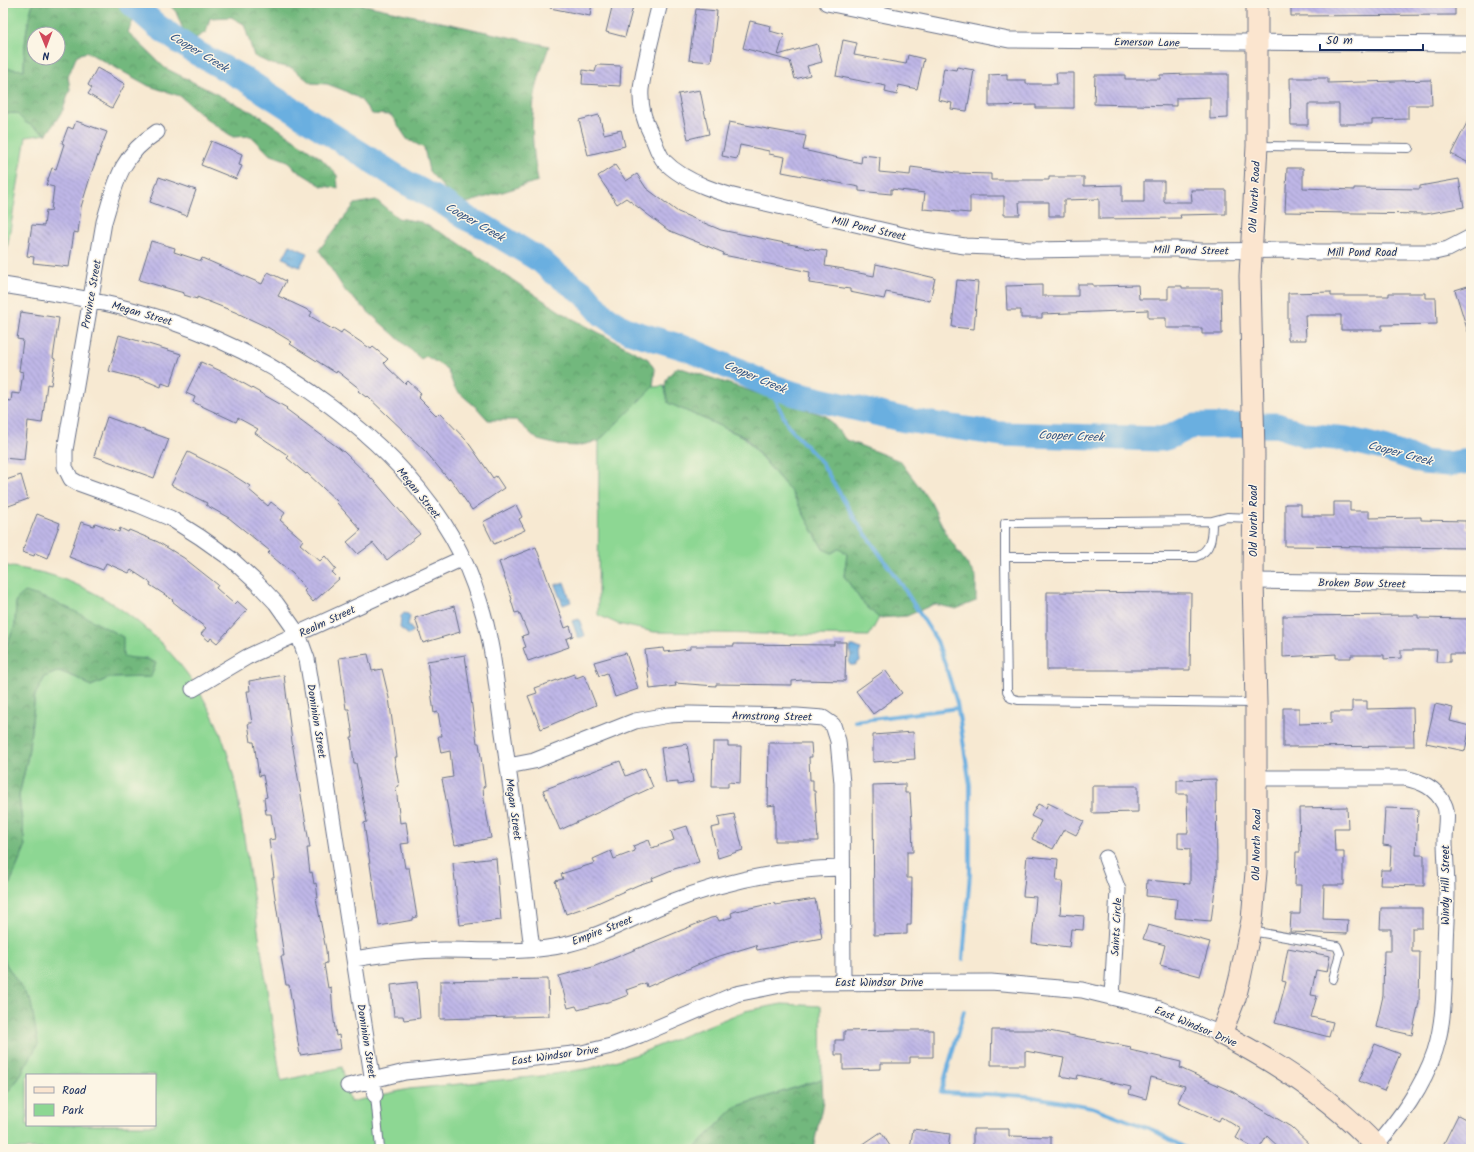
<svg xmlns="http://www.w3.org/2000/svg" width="1474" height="1152" font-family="Kalam,sans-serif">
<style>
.green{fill:#8dd793;stroke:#548378;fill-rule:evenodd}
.forest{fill:url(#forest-crowns);stroke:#46746e;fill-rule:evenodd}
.water{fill:url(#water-ripples);stroke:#426f9f}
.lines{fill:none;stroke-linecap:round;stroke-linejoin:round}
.stream{stroke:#6aafe0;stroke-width:4}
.river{stroke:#6aafe0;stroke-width:25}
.building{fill:url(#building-back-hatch)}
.lane-casing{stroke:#687087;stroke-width:10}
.street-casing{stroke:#687087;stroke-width:17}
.secondary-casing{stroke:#687087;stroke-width:23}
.lane{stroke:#fff;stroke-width:8}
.street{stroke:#fff;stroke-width:15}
.secondary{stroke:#fbe5cf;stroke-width:21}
.labels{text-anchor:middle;stroke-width:3;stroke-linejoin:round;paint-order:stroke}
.street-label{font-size:11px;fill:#1b2f5e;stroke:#fcf5e5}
.water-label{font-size:12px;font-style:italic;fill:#335585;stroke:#fcf5e5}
</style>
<defs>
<pattern id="forest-crowns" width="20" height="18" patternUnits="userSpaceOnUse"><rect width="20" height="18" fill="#72b87d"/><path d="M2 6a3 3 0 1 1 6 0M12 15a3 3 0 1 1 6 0" fill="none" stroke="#5d966a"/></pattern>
<pattern id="water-ripples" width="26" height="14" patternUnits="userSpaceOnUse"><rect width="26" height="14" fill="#6aafe0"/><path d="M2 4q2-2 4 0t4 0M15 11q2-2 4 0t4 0" fill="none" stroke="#568fb9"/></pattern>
<pattern id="building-back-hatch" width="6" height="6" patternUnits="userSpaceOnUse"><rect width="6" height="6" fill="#bfb7e7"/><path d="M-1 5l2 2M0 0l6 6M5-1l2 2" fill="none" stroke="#9a95be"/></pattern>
</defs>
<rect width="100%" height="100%" fill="#fcf5e5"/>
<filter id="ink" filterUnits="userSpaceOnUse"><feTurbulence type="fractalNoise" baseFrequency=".025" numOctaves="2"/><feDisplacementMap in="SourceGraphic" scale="8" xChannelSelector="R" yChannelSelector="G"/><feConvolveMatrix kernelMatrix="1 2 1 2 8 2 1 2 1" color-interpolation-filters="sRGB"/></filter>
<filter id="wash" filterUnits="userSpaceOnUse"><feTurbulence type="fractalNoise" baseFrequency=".012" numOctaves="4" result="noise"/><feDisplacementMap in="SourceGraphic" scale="16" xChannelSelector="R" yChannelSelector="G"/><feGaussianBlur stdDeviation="0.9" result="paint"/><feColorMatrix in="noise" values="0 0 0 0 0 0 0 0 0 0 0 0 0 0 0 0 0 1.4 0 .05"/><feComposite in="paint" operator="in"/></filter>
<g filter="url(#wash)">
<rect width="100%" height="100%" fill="#f7e9d2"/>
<path class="green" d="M3,3H33C26,26 24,47 24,71L3,68Z
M16,113L25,122L47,134L26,137L3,272V114Z
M664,386L669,403L744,437L792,493L823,549L840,548L847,554L844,576L862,602L879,618L869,636L654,632L618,624L598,615L599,441L653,387Z
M3,565C21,569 40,571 57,577C126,600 186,656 216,723C227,747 233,772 238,798L281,1081L342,1067L350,1102L409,1089L541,1076L591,1068L638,1054L745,1011L782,1004L821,1006L822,1079L735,1107L694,1149H3V1098L19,1078L6,964L3,955V900L25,847L19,796L28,756L35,695L45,677L59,671L77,678L91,686L109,678L151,677L147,658L135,659L123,656L16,600L15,625L3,654ZM27,1075H155V1125H27Z"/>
<path class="forest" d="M33,3H141L128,32L165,68L260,116L321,158L337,175L338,188L322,186L296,170L288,161L269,154L251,136L233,137L208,120L180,96L149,86L87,52L77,55L68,77L70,89L63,110L47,134L25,122L16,113L3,114V68L24,70C24,47 26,26 33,3ZM34,34H58V58H34Z
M168,3H356L549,46C542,67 534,89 533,112C531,135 534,158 538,181L467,203L452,197L429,171L424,148L407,139L391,115L372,114L360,99L343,90L327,84L311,83L292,68L271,64L254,56L244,24L231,17L210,18L206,32L196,38L184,32L176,12Z
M376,200L398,218L421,222L456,241L490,265L564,314L648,359L655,370L653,387L599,441L577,446L558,445L538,440L516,420H488L478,409L455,389L447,369L426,356L421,359L346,292L319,250L355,204Z
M678,367L826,416L846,440L900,461L930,501L947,535L976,577V601L956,609L934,604L907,616L879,618L862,602L844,576L847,554L840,548L832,553L823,549L792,493L745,437L668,403C664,386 662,379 678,367Z
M25,592C60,601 91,620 123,637V656C137,660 144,656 156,663L151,677L109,678L91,686L77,678L59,671L45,677L35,695L28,756L19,796L25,847L3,900V654L15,625L16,600Z
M3,955L6,964L31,1002L38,1044L19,1078L3,1098Z
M822,1079L823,1102L813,1149H694L735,1107Z"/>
<path class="water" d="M290,245L307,253L300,267L289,263V261L283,258Z
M564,582L571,602L563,605L555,585Z
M404,613L408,614L410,617L408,624L413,631L409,635L400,628L401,616Z
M579,619L585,636L578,638L572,621Z
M851,646H854L861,649L859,654L860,661L855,665H851L849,661L851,655L849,650Z"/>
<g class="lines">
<path class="stream" d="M769,385L788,426L821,462L855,519L903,587L937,641L945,664L957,703L970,785V873L963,959
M855,721L958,708
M964,1011L941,1092L1028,1096L1092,1107L1153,1130L1187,1149"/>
<path class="river" d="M131,3L157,26L193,51L246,80L405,182L447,205L468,219L483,226L541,261L552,271L585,294L602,314L621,327L632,332L688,349L769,385L795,394L905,420L1001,434L1160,439C1174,438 1182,428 1195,426L1277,425L1306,435L1346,439L1383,448L1423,462L1448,464L1471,461"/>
</g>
<g id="blocks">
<path class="building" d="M550,3H592L590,16L550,8Z
M613,3H634L625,37L606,32Z
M1291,3H1455V15L1291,16Z
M696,9L717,11L711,62L689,60Z
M750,21L771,26L770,31L784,35L778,55L817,44L822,62L807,66L810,75L795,79L790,61L743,48Z
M843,40L857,43L854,55L906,64L908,55L924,59L917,89L899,85L897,95L885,92L886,86L836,76Z
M597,65L621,66L620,86L582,84L583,70L595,72Z
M957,67L974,70L967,111L951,109L952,103L938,100L944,68L956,70Z
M97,68L125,84L112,108L88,94L92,88L88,85Z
M1056,73H1074V108H1036V105L989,106V75L1007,74V80H1026V84H1057Z
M1189,74H1228V118L1210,119V97L1176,98V106L1094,104L1095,75H1125V79H1160V75Z
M1290,78H1328V83L1431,80L1432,105H1408V119L1372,120V124H1339V104H1308V125H1291Z
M700,90L709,134L688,139L678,94Z
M599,115L604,134L621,130L625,146L588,155L579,120Z
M1471,115V164L1451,154Z
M76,121L107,132L92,171L81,207L78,233L74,232L69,267L33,263L34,257L27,256L32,225L44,226L46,210L51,211L54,187L46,185L52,168L56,169L64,144L62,143L68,127L73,129Z
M729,122L806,136L803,150L861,163L862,155L880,157L879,172L910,175L911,167L956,173L991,174V180H1049V177H1084V186L1122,185V202H1144V181H1164V202H1192L1191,190H1226V214L1180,215L1181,218L1099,219V199L1064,200V216H1049V202H1019L1020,215H1004V196H970V213L923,209L925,193L891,189V194L859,191V187L782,172L785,157L769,154V151L740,145L737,159L722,156Z
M211,141L242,154L239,165L242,166L236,179L201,165Z
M615,165L626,181L637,174L646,188L678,212L721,230L804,247V248L827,251L825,266L844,269V270L874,276L876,264L935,278L930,301L886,292L884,299L850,292V289L809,283L810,272L723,255L724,253L668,230L626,198L617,204L598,176Z
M1287,168H1303V188L1354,190V188L1420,189V186L1459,179L1464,207L1426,214L1285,212Z
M159,177L196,190L187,216L150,202Z
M151,241L175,248L174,252L201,261L202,258L262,284L268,272L286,281L278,296L312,312L310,316L332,329L333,328L341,333L343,330L371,349L373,347L388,359L384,363L388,368L405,384L408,381L421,393L418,397L437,416L440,413L467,441L493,478L496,476L504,488L472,510L450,478L449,480L426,452L367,396L366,397L358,391L360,389L337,371L336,373L290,344L292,342L269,328L235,312L197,297V299L184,295V293L139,280Z
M957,280L978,282L974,329L952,327Z
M1078,284H1093V286L1138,285L1139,299H1168V286H1182V288H1221L1222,334H1202V328H1166V318H1148V310L1042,314V318H1021V310H1007L1006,286L1042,285V296H1078Z
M1471,285V332H1468L1455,290Z
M1331,292V296H1389V293H1425V298H1436L1437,324L1382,325V330H1341V315H1305L1306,340H1288V293Z
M21,312L59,318L53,358L55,359L51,385L47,384L42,423L28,421L24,460L3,458V415L5,400L11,401L12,393L20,394L23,372L19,371L23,340L17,339Z
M119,335L181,354L170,386L162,383L161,387L144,380L109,371Z
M201,362L225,373L287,408L286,409L344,452L377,484L420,534L387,560L373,543L358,554L347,542L361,530L337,503L338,502L307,473L306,474L287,458L289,456L255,433L258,429L238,418L236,422L193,402L195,397L186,393Z
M107,417L169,439L154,478L94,456Z
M188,452L228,472L250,486L248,489L268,506L271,502L285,513L280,520L303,540L300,544L320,561L325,556L336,569L332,572L339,579L313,602L304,591L306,589L293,574L268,553L270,551L229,518L206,505L207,503L171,485Z
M21,475L28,499L3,508V481Z
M1334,502H1350V511H1369V518L1421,517V520L1466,521V529H1471V548L1285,546V504H1301V516H1334Z
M516,505L522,517L519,519L525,530L494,544L483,522Z
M37,514L60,523L47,558L35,553L34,556L22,552Z
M81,522L94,526L95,523L119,532L120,528L128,532L129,530L158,542L184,558L218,585L216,588L234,604L237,601L247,610L217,643L211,638L209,641L201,634L206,628L172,601L173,600L150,585L151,583L131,570L129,573L106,563L103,570L69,557Z
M536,547L565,628L570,626L573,636L566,639L569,647L528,661L523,648L526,647L522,636L528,634L519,612L515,613L511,600L512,599L499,562Z
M1047,592L1191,593L1190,670H1047Z
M454,606L460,632L423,643L415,618Z
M1418,615V618L1470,619L1469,654H1450V662H1436L1437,650H1401V658L1384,659V655H1351V658H1336V654L1283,657V616Z
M834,642H846L845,681L802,680L792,681V685L716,684V686L675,683L676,686L650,689L645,650L663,648L664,652L690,649V646H734V644L834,645Z
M626,653L638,689L615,697L607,673L599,676L594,662Z
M368,654L372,671L382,669L389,698L397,757H394L399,786L396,787L400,823L406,822L409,843L401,844L405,868H409L417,917L413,918V920L379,926L364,823L367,822L356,763H354L351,737H353L349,709H346L339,658Z
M465,655L477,743H479L485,786L483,787L484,800L491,838L455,845L442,779L453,777L450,751L441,753L438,736H442L438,712L434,713L427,661Z
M885,670L902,693L873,714L856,691Z
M574,674L576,678L584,675L596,705L541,729L528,696L537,693L535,688Z
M284,675L292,742L310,848H307L310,873L312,872L314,884L316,883L318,898H316L326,950L327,963L324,964L328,988L331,987L333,1013L336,1036L339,1035L341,1049L300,1055L289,985H286L281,956H284L272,878H274L269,840L275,839L271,814H266L264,798L267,797L263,775L259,776L254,742H251L248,723H252L247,691H250L249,681Z
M1352,701H1367V709L1413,708L1414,746L1283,747V708H1299V724L1331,723V712H1352Z
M1435,704L1453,708L1450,721L1470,726L1465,751L1426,743Z
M913,732L915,759L873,762V735Z
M713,742H728V746H741L740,783L728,782V787H712Z
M769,743H811L812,757H809L810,780H813V791H815L818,841H775V805L768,806Z
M687,744L693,782L678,785V782L666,783L661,748Z
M620,761L626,776L645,768L653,787L560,830L543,790Z
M1216,779L1217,873L1211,921L1175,918L1177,899L1146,896L1147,880L1190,884V849L1178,848V833H1188L1187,794H1177V780Z
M905,784V793H910L912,825L913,852H907V878H912L911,925H907V934L874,935L873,785Z
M1092,786H1138V812L1092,813Z
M1048,803L1084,821L1076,835L1064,829L1053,849L1032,839L1041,821L1031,816L1038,804L1046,808Z
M1347,807L1348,828H1334L1335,852H1344V885H1324L1323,919L1348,920L1347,934L1290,932L1291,914H1300L1301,885H1295L1296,852H1300L1299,808Z
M1385,808L1418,809L1416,855H1424V886L1380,885L1381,870H1390L1391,846L1383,845Z
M734,814L743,850L718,858L711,828L720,826L718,817Z
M687,826L699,862L674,869L652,878L653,880L638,885L595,904L566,914L555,881L563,879L561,874L595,863L593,859L611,851L614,859L635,851L633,846L649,840L652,848L674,840L671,831Z
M1027,856L1058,859L1056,881H1063L1060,914L1084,916L1083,930L1071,929L1069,947L1032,943L1036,897L1023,896Z
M496,858L501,920L460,925L453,863Z
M815,899L822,938L757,950L756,945L713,958L647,987L646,983L626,990L628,995L615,1000L578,1010L576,1006L568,1008L559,976L593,967L711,918L717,917L719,921L732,917L731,913L736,911L774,903L775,905Z
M1381,908H1422V928H1412V952H1420L1419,1002L1412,1035L1376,1027L1383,996L1384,951H1391V929H1380Z
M1148,925L1210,942L1200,976L1160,965L1165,945L1143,939Z
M1288,948L1330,956L1327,972L1316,970L1311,995L1317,996L1311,1017L1333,1022L1329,1037L1275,1023L1286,982L1282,981Z
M548,979L549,1016L440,1019V981Z
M417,982L420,1018L404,1020L403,1016H394L391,985Z
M898,1030H933V1057H910V1063H881V1069L843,1070V1055H835V1040H844V1031Z
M992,1030H1044L1131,1047L1130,1050L1181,1062L1180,1068L1233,1092L1291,1127L1314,1149H1281L1267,1136L1259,1149H1255L1236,1138L1241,1129L1221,1117L1219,1121L1178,1102L1185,1086L1151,1077L1146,1099L1129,1094L1131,1087L1078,1075L1077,1079L1060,1076L1064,1058L1025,1051V1065H991Z
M1375,1044L1400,1054L1384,1091L1359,1081Z
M1458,1115L1471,1122V1149H1441Z
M913,1129L950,1134L948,1149H910Z
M973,1129H1009V1136L1051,1137V1149H973Z
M881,1132L892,1149H856Z"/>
</g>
</g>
<g filter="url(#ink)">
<use href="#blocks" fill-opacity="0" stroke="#687087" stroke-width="1"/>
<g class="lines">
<g class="lane-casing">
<path id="lane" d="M1257,146L1409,148
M1253,518L1227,517L1212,521C1212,536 1212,551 1195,557H1005L1007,691L1011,698L1018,700L1255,703
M1005,557V523L1212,521
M1251,931L1337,946L1340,953L1333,979
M375,1095L380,1149"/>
</g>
<g class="street-casing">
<path id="street" d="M660,3C653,32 645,60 641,89C640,104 644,121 651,134C655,142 658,154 664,161C684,182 725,196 753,200L924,240L965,246L1014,248L1028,250L1097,249H1176L1201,251L1291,250L1316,252H1435L1448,249L1471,237
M827,3L1009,40L1471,44
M157,132C120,156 116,182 104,222L65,450V467L71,479L78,483L139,505L170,518L200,537L231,559L257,583L276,603L298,634L307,659L318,726L375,1095
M3,285C60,294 117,303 172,322C277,357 396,439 452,537C464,558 473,580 480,603C493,642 496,685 502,726C513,800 523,875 532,949
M1253,581L1471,584
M193,689L247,657L463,558
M508,766L534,761L635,721L669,715L689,714L797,716L823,718L833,725L838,741L842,783L843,982
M1256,778H1405C1422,782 1435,787 1444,804C1449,814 1445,828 1445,840C1445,857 1447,874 1447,891C1447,911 1445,932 1445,952C1444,985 1445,1019 1435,1051C1423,1087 1400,1118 1376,1146
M1106,858L1118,890L1112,997
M354,959C384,954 414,950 445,950C486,950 528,954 568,944C602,936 633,917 666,904C723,881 781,869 842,868
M348,1086L405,1072L582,1053L611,1046L640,1035L736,994L790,983L991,982L1082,990L1160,1009L1221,1034"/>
</g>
<g class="secondary-casing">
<path id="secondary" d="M1257,3V146L1250,276L1254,455L1253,581L1256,703V872L1252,920L1240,978L1235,998L1221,1034C1278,1063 1335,1101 1379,1149"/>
</g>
<use href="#lane" class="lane"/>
<use href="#street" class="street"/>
<use href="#secondary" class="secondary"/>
</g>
</g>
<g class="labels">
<g class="street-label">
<text transform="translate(1147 42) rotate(1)" y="4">Emerson Lane</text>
<text transform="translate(1254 197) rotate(-87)" y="4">Old North Road</text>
<text transform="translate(869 228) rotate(13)" y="4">Mill Pond Street</text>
<text transform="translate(1191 250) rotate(1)" y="4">Mill Pond Street</text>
<text x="1362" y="256">Mill Pond Road</text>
<text transform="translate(91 294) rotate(-80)" y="4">Province Street</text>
<text transform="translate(142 313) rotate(16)" y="4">Megan Street</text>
<text transform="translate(419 493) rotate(51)" y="4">Megan Street</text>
<text transform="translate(1253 521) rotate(-90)" y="4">Old North Road</text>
<text transform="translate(1362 583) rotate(1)" y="4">Broken Bow Street</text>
<text transform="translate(327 621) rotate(-25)" y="4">Realm Street</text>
<text transform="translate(772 716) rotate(1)" y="4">Armstrong Street</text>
<text transform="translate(317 721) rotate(81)" y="4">Dominion Street</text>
<text transform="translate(514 809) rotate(82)" y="4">Megan Street</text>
<text transform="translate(1256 845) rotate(-89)" y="4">Old North Road</text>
<text transform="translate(1445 885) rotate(-90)" y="4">Windy Hill Street</text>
<text transform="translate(1116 927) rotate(-87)" y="4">Saints Circle</text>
<text transform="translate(602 930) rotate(-21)" y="4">Empire Street</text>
<text x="879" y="986">East Windsor Drive</text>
<text transform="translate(1196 1026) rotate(23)" y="4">East Windsor Drive</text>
<text transform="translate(367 1041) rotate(81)" y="4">Dominion Street</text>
<text transform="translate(555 1055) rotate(-8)" y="4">East Windsor Drive</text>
</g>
<g class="water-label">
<text transform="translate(199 52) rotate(31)" y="4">Cooper Creek</text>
<text transform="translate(475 222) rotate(30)" y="4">Cooper Creek</text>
<text transform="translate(755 377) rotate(23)" y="4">Cooper Creek</text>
<text transform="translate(1071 436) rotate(2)" y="4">Cooper Creek</text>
<text transform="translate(1400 453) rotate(15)" y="4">Cooper Creek</text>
</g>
</g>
<rect width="1474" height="1152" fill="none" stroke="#fcf5e5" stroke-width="16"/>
<rect x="26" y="1074" width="130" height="52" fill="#fcf5e5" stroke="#a2a6af"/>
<rect x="34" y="1087" width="20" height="6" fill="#fbe5cf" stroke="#a2a6af"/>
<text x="62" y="1094" font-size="12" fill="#1b2f5e">Road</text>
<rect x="34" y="1104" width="20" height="12" fill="#8dd793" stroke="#a2a6af"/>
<text x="62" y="1114" font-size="12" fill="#1b2f5e">Park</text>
<g transform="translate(46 46) rotate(179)"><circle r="19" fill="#fcf5e5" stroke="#a2a6af"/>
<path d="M0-3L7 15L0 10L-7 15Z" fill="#d1495b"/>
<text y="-6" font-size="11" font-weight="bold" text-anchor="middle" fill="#1b2f5e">N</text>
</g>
<path d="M1320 44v6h103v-6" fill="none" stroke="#1b2f5e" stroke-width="2"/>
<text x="1326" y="44" font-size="12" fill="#1b2f5e" stroke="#fcf5e5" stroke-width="3" paint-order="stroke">50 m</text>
</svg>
